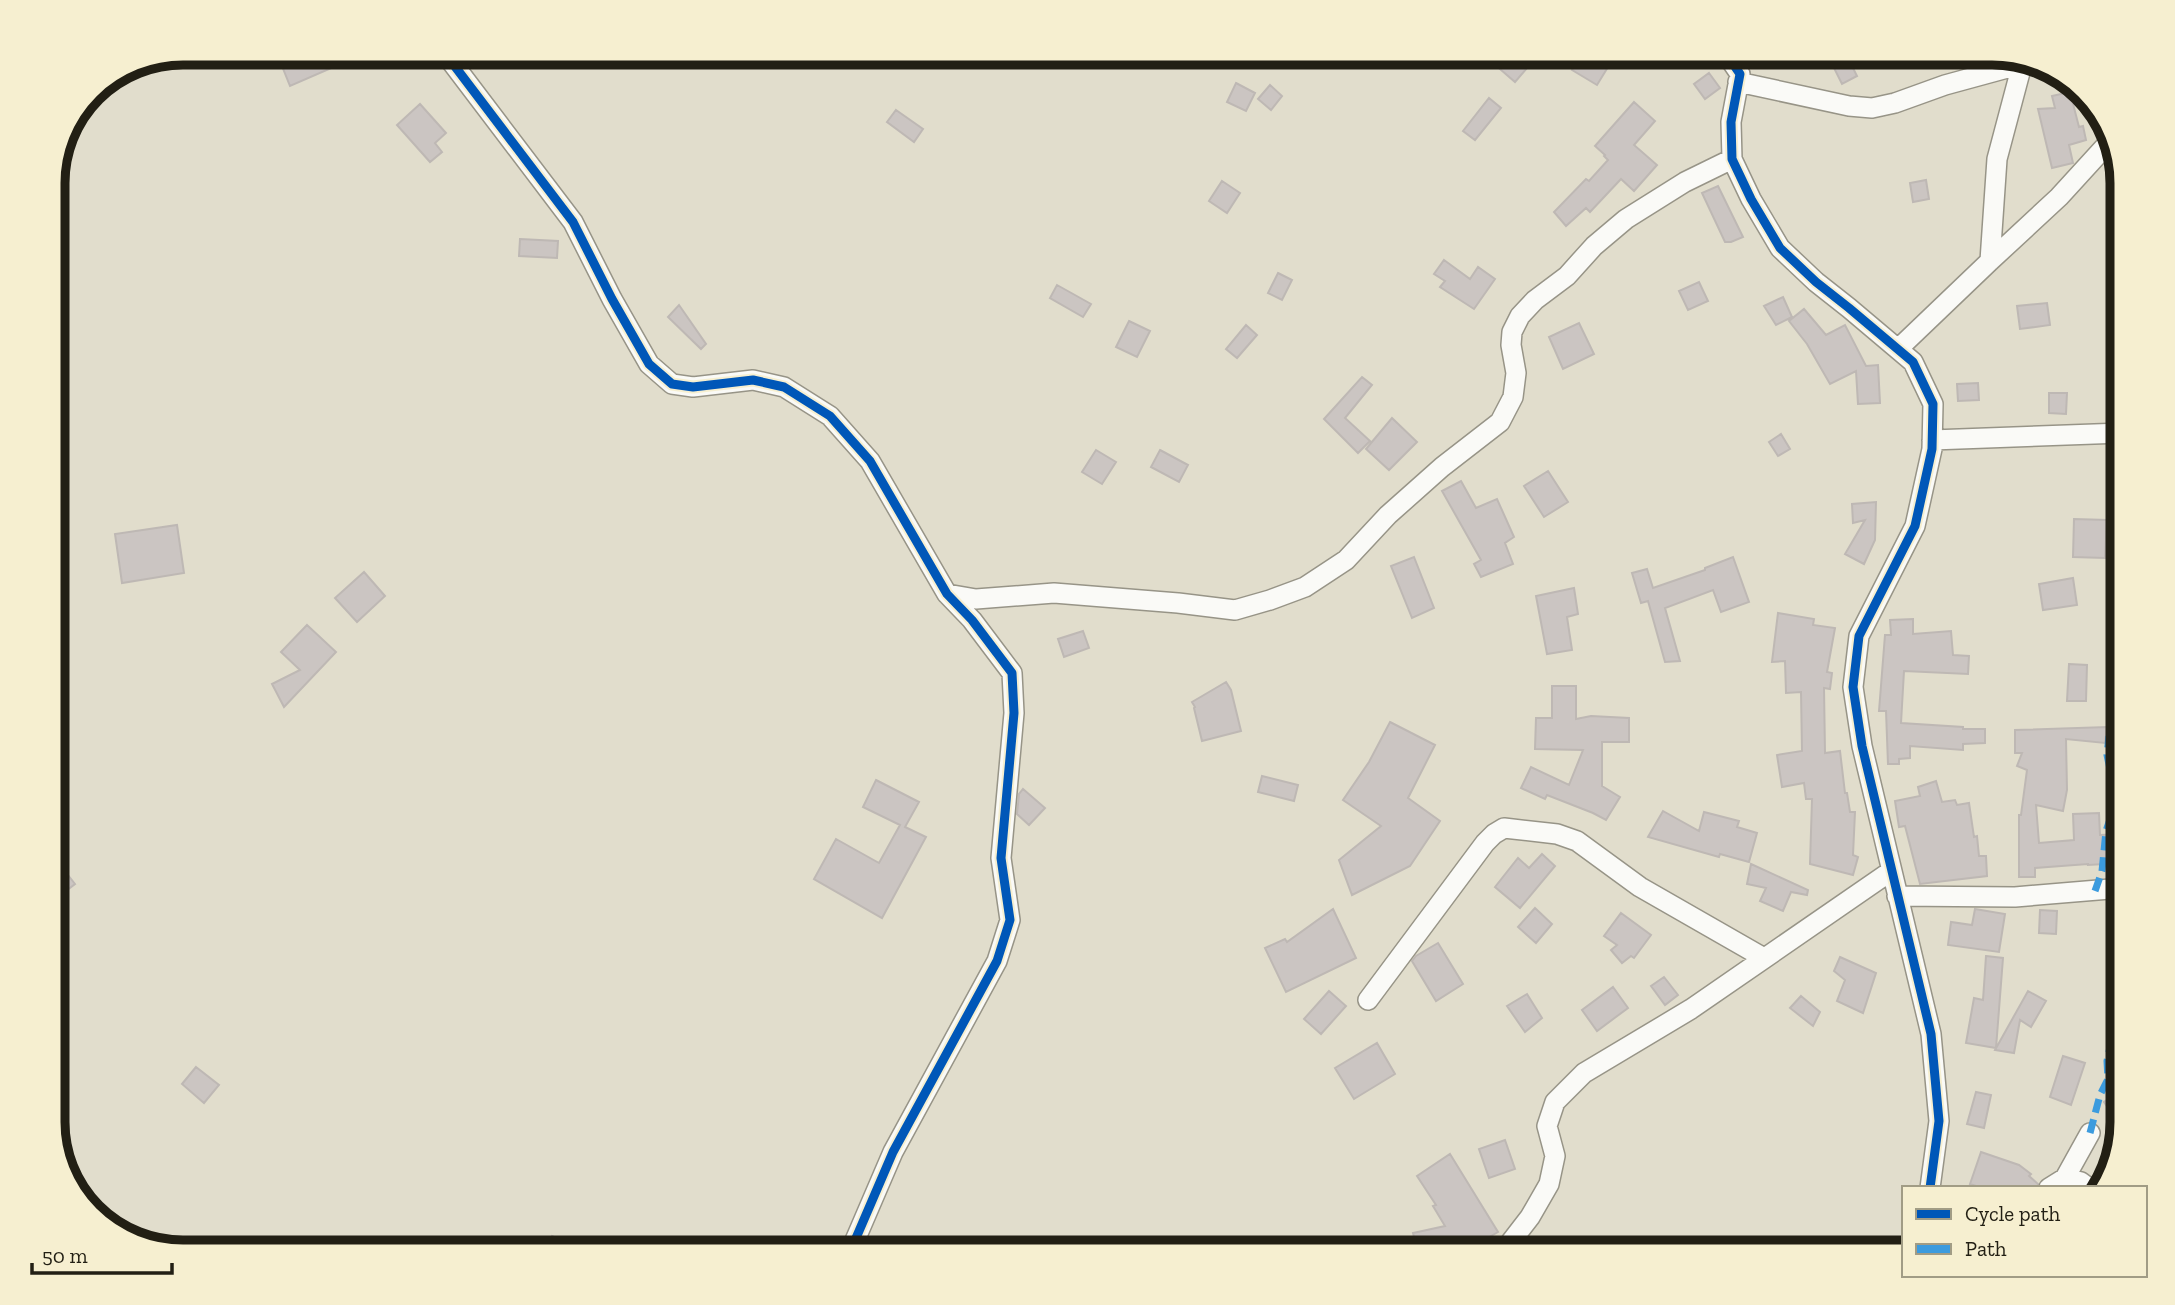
<svg xmlns="http://www.w3.org/2000/svg" width="2175" height="1305" font-family="'Zilla Slab',serif">
<style>
.building{fill:#cbc5c2;stroke:#beb8b4;stroke-width:2}
.lines{fill:none;stroke-linecap:round;stroke-linejoin:round}
.minor-casing{stroke:#979487;stroke-width:22}
.minor{stroke:#fafaf7;stroke-width:19}
.quiet{stroke:#3c9bde;stroke-width:7;stroke-dasharray:14 7;stroke-linecap:butt}
.cycleway-casing{stroke:#f6efd0;stroke-width:13}
.cycleway{stroke:#0057b8;stroke-width:9}
.rim{fill:none;stroke:#221f14;stroke-width:9}
</style>
<rect width="100%" height="100%" fill="#e1ddcc"/>
<path class="building" d="M300,52H368L290,86L280,61Z
M1503,52H1509L1527,68L1515,82L1493,63Z
M1582,52H1586L1608,67L1597,85L1572,70Z
M1847,56L1857,76L1842,84L1832,64Z
M1709,73L1720,88L1705,99L1694,84Z
M1236,83L1255,93L1246,111L1227,102Z
M1270,85L1282,96L1271,110L1258,99Z
M2070,92L2079,127L2083,126L2086,140L2069,145L2073,163L2052,168L2038,109L2055,108L2052,96Z
M1489,98L1501,108L1475,140L1463,131Z
M1634,102L1655,121L1634,145L1657,165L1634,191L1621,179L1590,212L1586,208L1566,226L1554,212L1586,179L1589,181L1608,160L1604,156L1605,155L1595,146Z
M420,104L446,133L435,143L442,152L430,162L397,125Z
M896,110L923,129L914,142L887,122Z
M1926,180L1929,199L1913,202L1910,183Z
M1222,181L1240,193L1227,213L1209,201Z
M1718,186L1743,237L1731,242H1725L1702,193Z
M520,239L558,241L557,258L519,256Z
M1444,260L1470,279L1478,267L1495,279L1474,309L1440,287L1445,281L1434,274Z
M1278,273L1292,280L1282,300L1268,293Z
M1699,282L1708,301L1688,310L1679,291Z
M1057,285L1091,304L1083,317L1050,298Z
M1783,297L1792,317L1776,325L1764,306Z
M2047,303L2050,325L2020,329L2017,306Z
M679,305L706,344L701,349L668,317Z
M1804,309L1826,335L1845,325L1866,366L1878,365L1880,403L1858,404L1856,371L1830,384L1807,344L1789,321Z
M1129,321L1150,331L1137,357L1116,347Z
M1579,323L1594,354L1563,369L1549,337Z
M1246,325L1257,335L1237,358L1226,349Z
M1362,377L1372,385L1345,418L1370,441L1358,453L1324,419Z
M1978,383L1979,400L1958,401L1957,384Z
M2049,393H2067L2066,414L2049,413Z
M1392,418L1417,442L1389,470L1366,449Z
M1781,434L1790,449L1778,456L1769,442Z
M1096,450L1116,462L1102,484L1082,472Z
M1160,450L1188,465L1179,482L1151,467Z
M1548,471L1568,502L1544,517L1524,486Z
M1461,481L1476,508L1497,499L1514,537L1505,543L1513,564L1481,577L1474,564L1481,560L1442,491Z
M1876,502L1875,540L1864,564L1845,554L1865,520L1853,523L1852,504Z
M2074,519L2107,520L2105,558L2073,557Z
M177,525L184,573L122,583L115,534Z
M1414,557L1434,608L1412,618L1391,566Z
M1733,557L1749,602L1721,612L1713,590L1665,608L1680,661L1665,662L1648,601L1641,603L1632,573L1647,569L1653,588L1705,570V568Z
M364,572L385,596L357,622L335,598Z
M2073,578L2077,605L2043,610L2039,584Z
M1574,588L1578,614L1567,617L1572,650L1547,654L1536,596Z
M1778,613L1814,619L1813,625L1835,628L1827,672L1832,673L1830,689L1824,688L1825,753L1840,751L1845,793H1847L1850,812H1855L1853,855L1858,857L1853,875L1810,864L1812,799H1806L1804,783L1782,787L1777,755L1802,751L1801,692L1786,693L1785,661L1772,662Z
M1913,619V634L1951,631L1953,655L1969,656L1968,674L1904,671L1901,723L1963,727V729H1985V743L1963,744V750L1910,746V758L1899,759V764H1888L1886,711H1879L1885,635H1891L1890,620Z
M307,625L336,652L284,707L272,684L300,670L281,652Z
M1083,631L1089,648L1064,657L1058,639Z
M2069,664L2087,665L2086,701H2067Z
M1226,682L1231,690L1241,731L1202,741L1194,708L1195,707L1192,702Z
M1552,686H1576V719L1591,716L1629,718V742H1602V786L1620,797L1606,820L1593,813L1547,795L1545,799L1521,788L1531,767L1569,785L1583,750L1535,749L1536,718H1552Z
M1390,722L1435,745L1408,798L1440,821L1410,866L1352,895L1339,860L1381,826L1343,800L1369,762Z
M2107,727L2105,743L2066,739L2067,790L2063,811L2036,805L2039,843L2074,840L2073,814L2099,813L2100,835L2122,834V863L2088,865V864L2035,868V877H2019V815H2021L2027,770L2017,766L2022,753H2015V730Z
M1262,776L1298,785L1294,801L1258,792Z
M876,780L919,802L905,827L926,837L882,918L814,879L836,839L879,863L900,825L863,807Z
M1936,781L1942,802L1955,800L1957,805L1969,803L1974,837L1977,836L1979,856H1986L1987,876L1920,884L1905,826L1899,827L1895,801L1920,796L1918,787Z
M1023,789L1045,808L1029,825L1017,814L1019,794Z
M1663,811L1699,831L1704,812L1739,821L1737,827L1757,833L1749,862L1720,854L1719,857L1648,837Z
M1542,854L1555,866L1520,908L1495,887L1518,858L1529,868Z
M53,856L75,884L53,901Z
M1751,864L1808,890L1807,895L1791,892L1783,911L1760,901L1766,888L1747,884Z
M1535,908L1552,924L1536,943L1518,927Z
M1333,909L1356,958L1286,992L1265,948L1285,939L1287,942Z
M1975,909L2005,914L1999,952L1948,945L1951,922L1972,925Z
M2040,910L2057,911L2056,934L2039,933Z
M1621,913L1651,935L1634,958L1631,956L1622,963L1611,950L1617,945L1604,936Z
M1438,943L1463,984L1436,1001L1412,961L1416,956Z
M1986,956L2003,958L1996,1048L1966,1043L1974,998L1983,1000Z
M1840,957L1876,973L1863,1013L1837,1001L1845,980L1834,971Z
M1664,977L1678,995L1665,1005L1651,986Z
M1613,987L1628,1008L1597,1031L1582,1010Z
M1329,991L1346,1006L1321,1034L1304,1019Z
M2028,991L2046,1001L2031,1027L2020,1020L2014,1053L1995,1050Z
M1527,994L1542,1018L1525,1032L1507,1006Z
M1801,996L1820,1012L1813,1026L1790,1008Z
M1377,1043L1395,1074L1354,1099L1335,1068Z
M2063,1056L2085,1063L2071,1105L2050,1097Z
M196,1067L219,1085L204,1103L182,1084Z
M2122,1089V1123L2121,1127L2104,1102Z
M1976,1092L1991,1095L1984,1128L1967,1124Z
M1505,1140L1515,1169L1489,1178L1479,1149Z
M1981,1152L2019,1165L2031,1174L2029,1176L2038,1184L2037,1188H1982L1970,1184Z
M1450,1154L1498,1232L1463,1252H1418L1413,1233L1445,1226L1433,1206L1436,1205L1417,1176Z
M552,1236L587,1252H544Z"/>
<g class="lines">
<g class="minor-casing">
<path id="minor" d="M444,52L573,222L612,299L649,364L672,384L693,387L753,380L784,387L830,416L870,461L947,594L972,620L1012,673L1014,713L1001,858L1010,920L997,961L893,1152L850,1252
M1725,52L1740,74L1731,122L1732,159L1751,199L1780,248L1816,282L1849,308L1913,362L1933,404L1932,449L1915,526L1859,636L1853,687L1862,746L1931,1034L1939,1121L1930,1188
M1738,82L1849,106L1872,108L1895,103L1945,85L2022,64
M1990,261L1997,159L2023,61
M1898,349L1990,261L2059,197L2112,139
M1932,440L2122,433
M947,594L976,599L1054,593L1178,603L1235,610L1270,600L1305,587L1346,560L1388,515L1442,467L1500,422L1513,397L1516,373L1511,345L1512,332L1520,316L1535,300L1567,276L1594,246L1626,219L1685,182L1732,159
M1897,896L2015,897L2122,888
M1368,1000L1485,843L1494,834L1504,828L1557,834L1577,841L1640,887L1764,958
M2065,1178L2090,1133
M2049,1188L2065,1178L2081,1182L2089,1188
M1503,1252L1530,1217L1549,1184L1555,1156L1547,1126L1555,1102L1584,1073L1691,1009L1891,871"/>
</g>
<use href="#minor" class="minor"/>
<path class="quiet" d="M2095,891L2102,871L2106,831L2115,805L2114,788L2107,755L2109,736
M2090,1133L2100,1095L2108,1079L2107,1061L2110,1047L2122,1022"/>
<g class="cycleway-casing">
<path id="cycleway" d="M444,52L573,222L612,299L649,364L672,384L693,387L753,380L784,387L830,416L870,461L947,594L972,620L1012,673L1014,713L1001,858L1010,920L997,961L893,1152L850,1252
M1725,52L1740,74L1731,122L1732,159L1751,199L1780,248L1816,282L1849,308L1913,362L1933,404L1932,449L1915,526L1859,636L1853,687L1862,746L1931,1034L1939,1121L1930,1188"/>
</g>
<use href="#cycleway" class="cycleway"/>
</g>
<path d="M0 0H2175V1305H0ZM183 65H1992A118 118 0 0 1 2110 183V1122A118 118 0 0 1 1992 1240H183A118 118 0 0 1 65 1122V183A118 118 0 0 1 183 65Z" fill="#f6efd0" fill-rule="evenodd"/>
<path class="rim" d="M183 65H1992A118 118 0 0 1 2110 183V1122A118 118 0 0 1 1992 1240H183A118 118 0 0 1 65 1122V183A118 118 0 0 1 183 65Z"/>
<rect x="1902" y="1186" width="245" height="91" fill="#f6efd0" stroke="#a19c85" stroke-width="2"/>
<rect x="1916" y="1209" width="35" height="10" fill="#0057b8" stroke="#a19c85" stroke-width="2"/>
<text x="1965" y="1221" font-size="21" fill="#221f14">Cycle path</text>
<rect x="1916" y="1244" width="35" height="10" fill="#3c9bde" stroke="#a19c85" stroke-width="2"/>
<text x="1965" y="1256" font-size="21" fill="#221f14">Path</text>
<path d="M32 1263v10h140v-10" fill="none" stroke="#221f14" stroke-width="3.5"/>
<text x="42" y="1263" font-size="21" fill="#221f14" stroke="#f6efd0" stroke-width="5" paint-order="stroke">50 m</text>
</svg>
